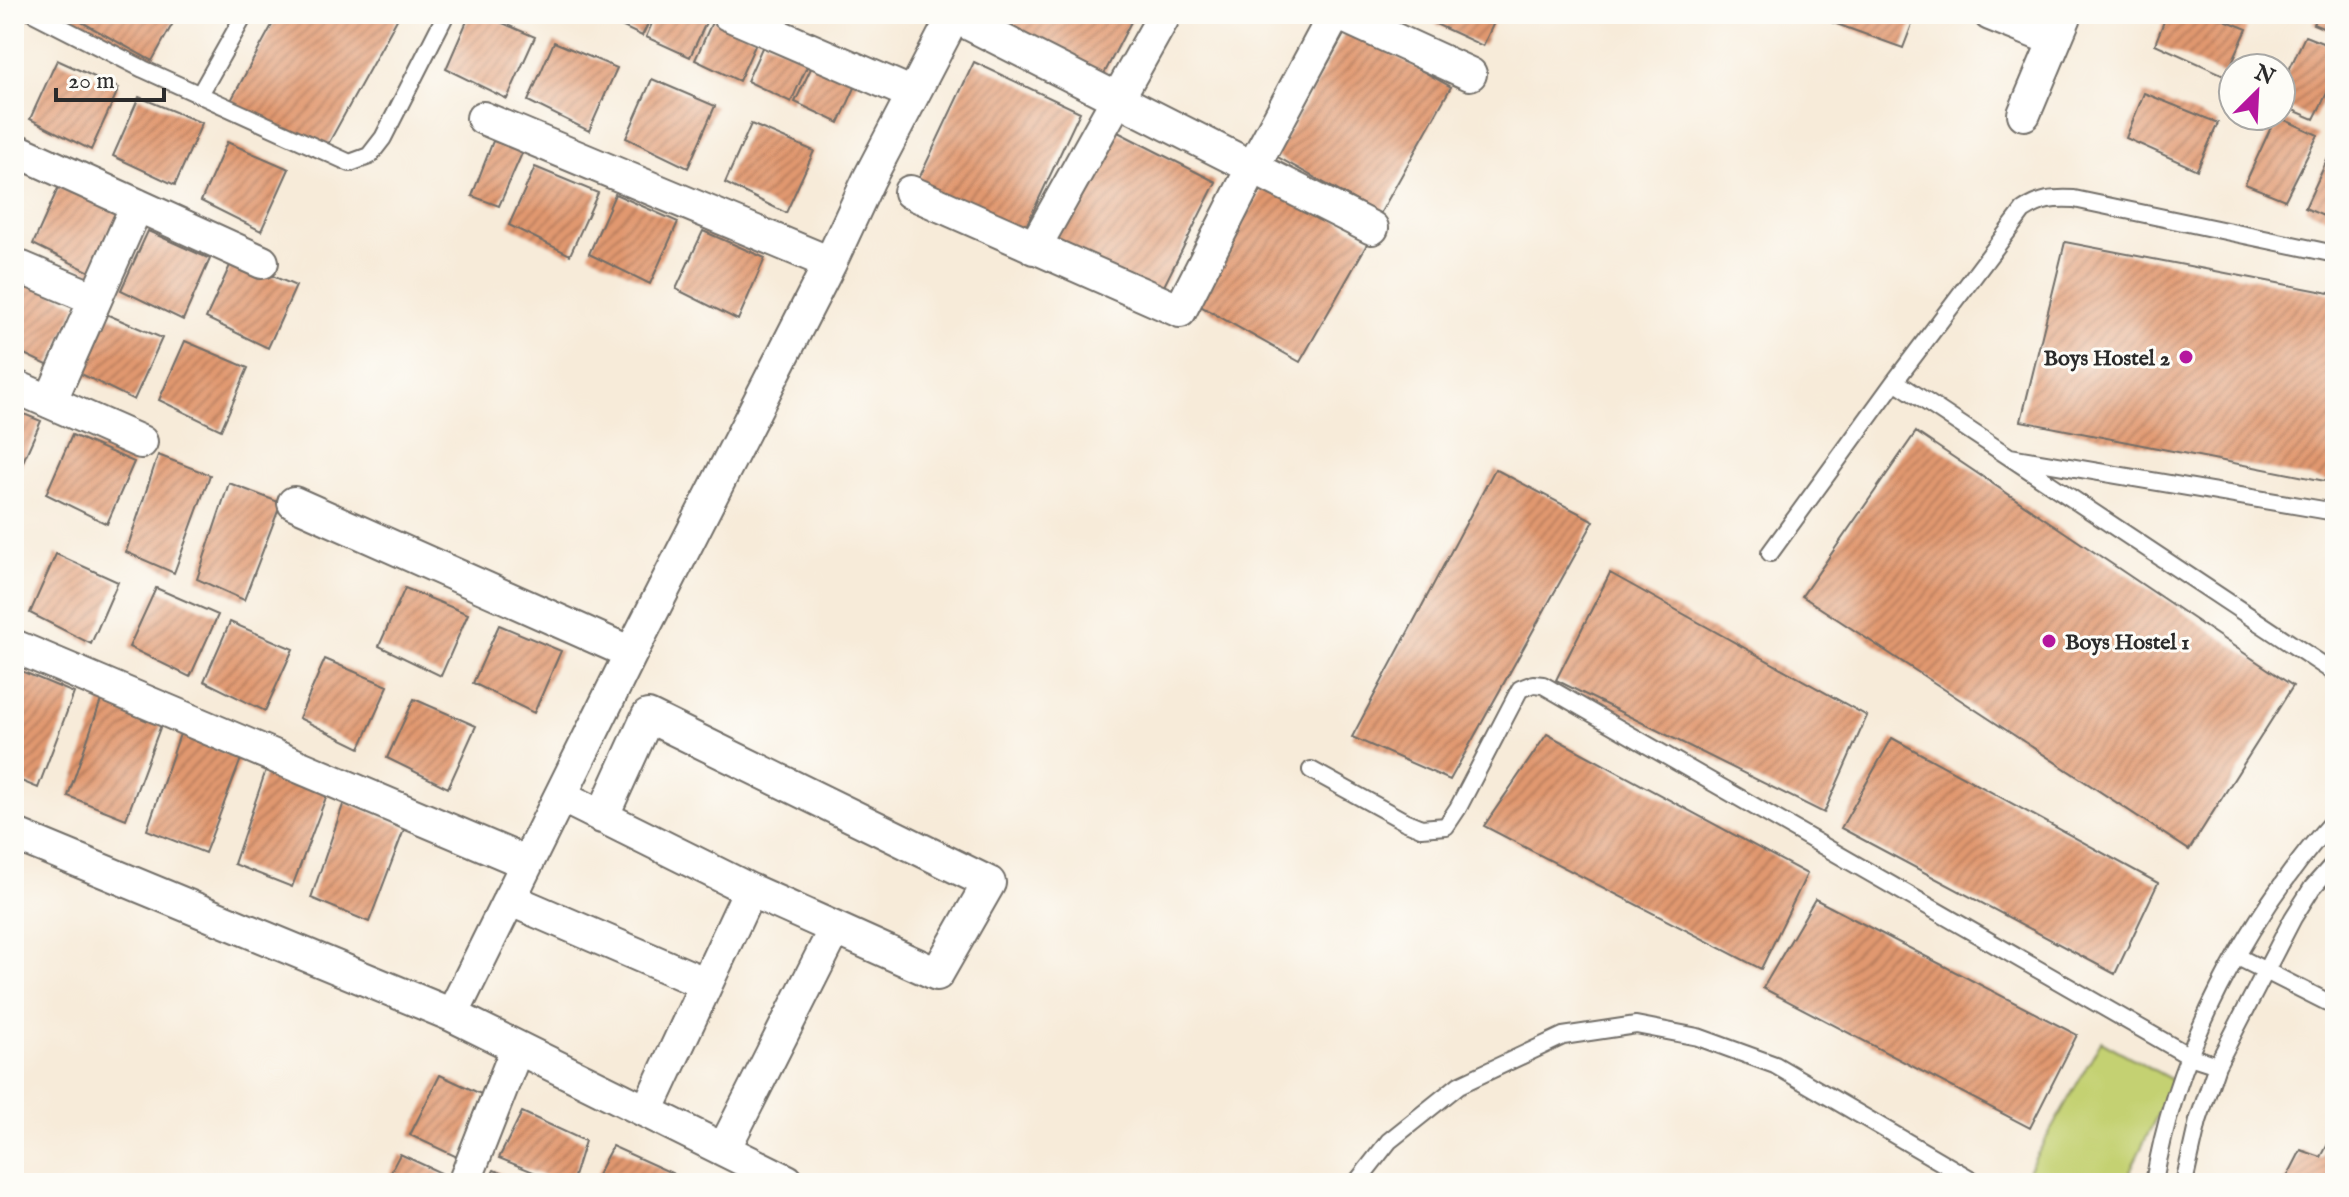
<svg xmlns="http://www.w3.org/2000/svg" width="2349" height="1197" font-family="'IM FELL English',serif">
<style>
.park{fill:#c4d172;stroke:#787e4e;stroke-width:2}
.building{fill:url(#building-hatch)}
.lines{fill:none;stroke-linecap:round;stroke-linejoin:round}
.service-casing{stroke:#726e68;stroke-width:20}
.minor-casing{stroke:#726e68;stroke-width:36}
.service{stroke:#fff;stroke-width:16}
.minor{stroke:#fff;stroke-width:32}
.poi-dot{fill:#b5179e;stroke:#fdfcf7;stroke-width:3}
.labels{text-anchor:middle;stroke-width:6;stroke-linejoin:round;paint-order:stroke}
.poi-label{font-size:22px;font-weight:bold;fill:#2b2b2b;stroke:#fdfcf7;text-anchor:end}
</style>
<defs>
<pattern id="building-hatch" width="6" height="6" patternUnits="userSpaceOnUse" patternTransform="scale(2)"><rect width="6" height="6" fill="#e1986f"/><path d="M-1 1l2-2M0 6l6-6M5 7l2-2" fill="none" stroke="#b77c5b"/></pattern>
</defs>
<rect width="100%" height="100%" fill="#fdfcf7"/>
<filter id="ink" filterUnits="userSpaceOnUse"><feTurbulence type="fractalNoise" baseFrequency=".0125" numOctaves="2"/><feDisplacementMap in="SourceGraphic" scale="16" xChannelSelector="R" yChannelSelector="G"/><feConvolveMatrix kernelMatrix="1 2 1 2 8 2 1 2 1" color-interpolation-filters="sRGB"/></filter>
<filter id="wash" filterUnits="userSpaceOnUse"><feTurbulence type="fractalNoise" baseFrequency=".006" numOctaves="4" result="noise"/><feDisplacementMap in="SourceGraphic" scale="32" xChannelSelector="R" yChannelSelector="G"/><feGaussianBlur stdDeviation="1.8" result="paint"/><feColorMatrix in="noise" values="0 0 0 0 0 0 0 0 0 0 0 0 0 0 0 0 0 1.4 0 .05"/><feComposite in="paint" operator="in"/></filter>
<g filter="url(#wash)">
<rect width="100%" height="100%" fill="#f7ebd9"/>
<path class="park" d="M2101,1041L2174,1081L2124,1183H2021Z"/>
<g id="blocks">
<path class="building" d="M67,14H178L152,61Z
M278,14H400L321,157L228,106Z
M470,14H482L535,37L507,99L446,69Z
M596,14H653L642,36Z
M656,14L709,16L690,57L646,37Z
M1004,14H1135L1103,76L999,23Z
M1414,14H1498L1483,46Z
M1809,14H1916L1903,48Z
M2167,14H2210L2247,29L2226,76L2155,44Z
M2318,14H2335V33L2313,24Z
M713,20L758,39L739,81L695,60Z
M1347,29L1451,87L1380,214L1276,156Z
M2305,36L2335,48V77L2314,119L2281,105V87Z
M765,41L810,60L791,102L747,81Z
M554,42L617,68L589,131L528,101Z
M57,60L119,88L91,150L30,119Z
M814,62L858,81L839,123L795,102Z
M974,62L1080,112L1021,237L915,187Z
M652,79L715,106L688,168L626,138Z
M2144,93L2218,123L2197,170L2126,138Z
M139,97L202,123L175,185L113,156Z
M2276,116L2318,135L2285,200L2245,184Z
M751,124L814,151L786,213L725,183Z
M1108,127L1216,182L1157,300L1047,245Z
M493,141L523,151L499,206L472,196Z
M227,142L289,169L261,231L201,201Z
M2335,143V221L2305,208Z
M535,167L598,193L570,255L509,225Z
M1267,180L1370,239L1300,362L1197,304Z
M59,186L122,213L94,274L33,244Z
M615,194L678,222L650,284L589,254Z
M148,231L210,259L183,320L121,290Z
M703,231L765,258L738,320L676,289Z
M2065,242L2335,294V483L2021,421Z
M233,259L296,286L268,348L206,318Z
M14,277L77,304L49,366L14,349Z
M99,311L162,338L134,400L73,370Z
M185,341L248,368L221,430L159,400Z
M14,410L41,421L14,482Z
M1916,432L2293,686L2189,850L1802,596Z
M72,435L134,462L107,524L46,494Z
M158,455L210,475L174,573L126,552Z
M1495,469L1594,521L1450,780L1352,737Z
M229,483L281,503L244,600L197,579Z
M56,554L118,582L91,644L30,613Z
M1610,573L1867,716L1824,813L1556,680Z
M156,588L218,615L190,677L129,647Z
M405,588L468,614L441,676L379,646Z
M230,622L293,649L265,711L204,681Z
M499,625L561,651L534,713L473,683Z
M325,659L388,686L360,748L299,718Z
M14,668L74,693L38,788L14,778Z
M414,699L476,726L448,788L387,758Z
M101,700L161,725L126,819L68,796Z
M180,734L241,759L205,853L147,830Z
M1547,734L1807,874L1761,969L1484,826Z
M1892,738L2158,883L2115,974L1841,828Z
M267,767L328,792L292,887L234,864Z
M344,802L405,827L369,922L311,898Z
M1815,899L2077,1035L2030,1128L1763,988Z
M440,1075L481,1094L457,1157L410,1135Z
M522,1112L585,1141L572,1183H560L499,1158Z
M2335,1131V1183H2284L2301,1150L2321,1157Z
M612,1146L674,1174L672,1183H593Z
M400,1154L441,1173L437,1183H385Z
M494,1170L522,1183H487Z"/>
</g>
</g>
<g filter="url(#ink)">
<use href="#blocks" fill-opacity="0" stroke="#726e68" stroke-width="2"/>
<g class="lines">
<g class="service-casing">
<path id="service" d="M35,14L143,69L350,163L369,156L383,138L446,14
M200,94L245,14
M1895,381L2023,211C2041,199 2053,198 2074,199L2335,254
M2010,457L2335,512
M1770,553L1895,381L2335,673
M1311,770L1404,821L1421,828L1446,826L1458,808L1520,689L1533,684L1543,685L2189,1056L2217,1065
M2238,957L2335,1006
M1356,1183L1389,1141L1459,1085L1563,1036L1636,1025L1698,1037L1775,1065L1977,1183
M2154,1183C2176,1049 2246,919 2335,818
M2184,1183L2198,1121L2217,1065L2293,918L2312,888L2335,862"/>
</g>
<g class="minor-casing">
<path id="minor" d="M728,14L913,94
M950,14L1372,228
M1339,14L1470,74
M1990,14L2055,40
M2024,114L2066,14
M483,118L830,263
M14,149L262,262
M910,192L1180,311L1253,167L1335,14
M1034,248L1165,14
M22,268L95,299
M14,386L141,442
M50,402L137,205
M294,503L631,653
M14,646L527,863
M561,796L750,890L937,974L989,883L648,716L602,817
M14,834L452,1015L787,1181
M509,899L706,984
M452,1015L631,653L830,263L869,179L955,14
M647,1111L750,890
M724,1149L835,929
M464,1183L517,1048"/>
</g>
<use href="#service" class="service"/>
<use href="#minor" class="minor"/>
</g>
</g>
<g class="poi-dot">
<circle cx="2186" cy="357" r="8"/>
<circle cx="2049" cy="641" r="8"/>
</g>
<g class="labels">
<g class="poi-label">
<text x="2170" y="365">Boys Hostel 2</text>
<text x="2065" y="649" text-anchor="start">Boys Hostel 1</text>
</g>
</g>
<rect width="2349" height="1197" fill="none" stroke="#fdfcf7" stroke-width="48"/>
<g transform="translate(2257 92) rotate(24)"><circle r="38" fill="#fdfcf7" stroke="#a9a8a5" stroke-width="2"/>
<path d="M0-6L14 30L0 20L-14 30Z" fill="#b5179e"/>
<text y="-12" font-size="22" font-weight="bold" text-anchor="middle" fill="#2b2b2b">N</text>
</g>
<path d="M56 88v12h108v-12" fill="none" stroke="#2b2b2b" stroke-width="4"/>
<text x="68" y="88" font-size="24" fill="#2b2b2b" stroke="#fdfcf7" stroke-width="6" paint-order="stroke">20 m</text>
</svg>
